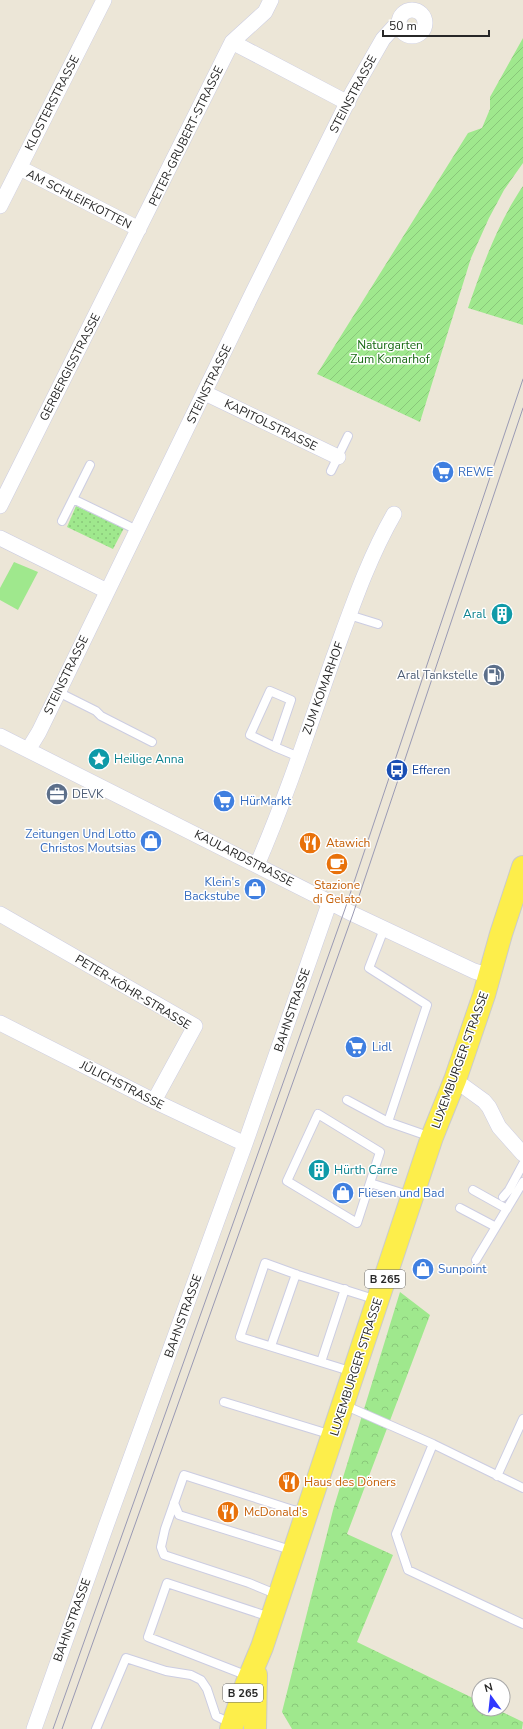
<svg xmlns="http://www.w3.org/2000/svg" width="523" height="1729" font-family="'Nunito Sans',sans-serif">
<style>
.grass{fill:url(#grass-dots)}
.forest{fill:url(#forest-crowns)}
.park{fill:#9fe88d}
.garden{fill:url(#garden-furrows)}
.lines{fill:none;stroke-linecap:round;stroke-linejoin:round}
.lane-casing{stroke:#cccde2;stroke-width:10}
.street-casing{stroke:#cccde2;stroke-width:16}
.primary-casing{stroke:#cbcbcb;stroke-width:24}
.lane{stroke:#fff;stroke-width:8}
.street{stroke:#fff;stroke-width:15}
.primary{stroke:#fdee4b;stroke-width:22}
.tram{stroke:#9a9ab4;stroke-width:1}
.labels{text-anchor:middle;stroke-width:3;stroke-linejoin:round;paint-order:stroke}
.shield{fill:#fff;stroke:#686868;stroke-width:1}
.shield-label{font-size:11px;font-weight:bold;fill:#272727}
.street-label{font-size:12px;fill:#272727;stroke:#fff}
.park-label{font-size:12px;fill:#176913;stroke:#fff}
.shop-label{font-size:12px;fill:#366cbe;stroke:#fff;text-anchor:start}
.culture-label{font-size:12px;fill:#0d838f;stroke:#fff;text-anchor:start}
.service-label{font-size:12px;fill:#4e5e75;stroke:#fff;text-anchor:end}
.transit-label{font-size:12px;fill:#164399;stroke:#fff;text-anchor:start}
.food-label{font-size:12px;fill:#c56008;stroke:#fff;text-anchor:start}
</style>
<defs>
<pattern id="grass-dots" width="8" height="8" patternUnits="userSpaceOnUse"><rect width="8" height="8" fill="#9fe88d"/><path d="M2 2h.1M6 6h.1" fill="none" stroke="#89c77a" stroke-width="1.8" stroke-linecap="round"/></pattern>
<pattern id="forest-crowns" width="20" height="18" patternUnits="userSpaceOnUse"><rect width="20" height="18" fill="#9fe88d"/><path d="M2 6a3 3 0 1 1 6 0M12 15a3 3 0 1 1 6 0" fill="none" stroke="#89c77a"/></pattern>
<pattern id="garden-furrows" width="10" height="10" patternUnits="userSpaceOnUse"><rect width="10" height="10" fill="#9fe88d"/><path d="M-1 1l2-2M0 10L10 0M9 11l2-2" fill="none" stroke="#89c77a"/></pattern>
</defs>
<rect width="100%" height="100%" fill="#ece6d7"/>
<path class="grass" d="M76,506L124,528L113,549L67,527Z"/>
<path class="forest" d="M400,1292L430,1315L347,1534L393,1555L357,1642L479,1701V1709H496L523,1722L522,1729H292L282,1712L333,1510Z"/>
<path class="park" d="M14,562L38,572L18,610L0,600V588Z"/>
<path class="garden" d="M523,38V163L504,190L489,218L471,258L420,422L317,374L468,133L482,128L490,109V97Z
M523,186V325L468,308C483,265 497,224 523,186Z"/>
<g class="lines">
<g class="lane-casing">
<path id="lane" d="M331,471L348,436
M73,499L137,530
M62,521L90,465
M349,615L378,624
M58,692L96,711L101,716L152,742
M275,747L250,735L270,691L291,700L275,747L299,757
M384,929L369,968L427,1005L388,1122
M347,1100L388,1122L431,1137
M318,1114L380,1152L357,1223L287,1181Z
M370,1183L411,1196
M473,1190L507,1209
M503,1197L509,1190L523,1164
M460,1208L496,1227
M476,1260L523,1182
M271,1346L296,1274
M321,1362L345,1289
M353,1372L240,1337L265,1263L298,1275L377,1300
M224,1402L332,1435
M344,1405L433,1444L523,1488
M433,1444L396,1534L408,1570L523,1624
M497,1476L523,1419
M174,1503L179,1515L294,1551
M278,1595L249,1583L164,1555L161,1547L165,1529L184,1475L293,1510L306,1512
M248,1676L148,1637L167,1583L270,1617
M96,1729L126,1658L166,1671L191,1675L201,1680L207,1689L216,1716L232,1724"/>
</g>
<g class="street-casing">
<path id="street" d="M399 23a13 13 0 1 1 26 0a13 13 0 1 1-26 0Z
M232,42L348,103
M20,168L139,229
M0,206L104,0
M205,393L338,457
M0,506L232,42L265,12L271,0
M0,538L107,591
M0,736L353,914L474,971L490,976
M28,750L39,732L253,292L352,93L383,39L393,28L399,24
M257,865C286,798 309,728 333,659C351,610 368,559 394,514
M0,914L195,1026L154,1101
M0,1023L154,1101L245,1144
M455,1080L484,1101L489,1107L499,1127L523,1154
M34,1729L106,1526L245,1144L330,901"/>
</g>
<g class="primary-casing">
<path id="primary" d="M231,1729L246,1685L262,1647L432,1137L455,1080L484,995L501,934L523,867
M255,1729L256,1675"/>
</g>
<use href="#lane" class="lane"/>
<use href="#street" class="street"/>
<use href="#primary" class="primary"/>
<path class="tram" d="M53,1729L345,909L523,379
M62,1729L353,914L523,408"/>
</g>
<defs>
<g id="supermarket-disc" transform="scale(1.15)"><circle r="9.5" fill="#3f7fe0" stroke="#fff"/><path d="M-6-5.5h2.5l.6 2H6L4.5 2H-2.5L-4.4-4H-6ZM-1.5 3.2a1.3 1.3 0 1 0 .1 0ZM3 3.2a1.3 1.3 0 1 0 .1 0Z" fill="#fff"/></g>
<g id="building-disc" transform="scale(1.15)"><circle r="9.5" fill="#0f9aa8" stroke="#fff"/><path d="M-4-6H4V6H1V3H-1V6H-4ZM-2.5-4.3h1.7v1.8h-1.7ZM.8-4.3h1.7v1.8H.8ZM-2.5-1h1.7V.8h-1.7ZM.8-1h1.7V.8H.8Z" fill="#fff"/></g>
<g id="fuel-disc" transform="scale(1.15)"><circle r="9.5" fill="#5c6f8a" stroke="#fff"/><path d="M-5.5-6h7V0h2V4h1.3V-2.5L3-4.5l.8-.8L6-3V5H2.5V1h-1V6h-7ZM-4.2-4.7v3.2H.2V-4.7Z" fill="#fff"/></g>
<g id="sight-disc" transform="scale(1.15)"><circle r="9.5" fill="#0f9aa8" stroke="#fff"/><path d="M0-6L1.8-2.2L6-1.7L2.9 1.2L3.7 5.4L0 3.3L-3.7 5.4L-2.9 1.2L-6-1.7L-1.8-2.2Z" fill="#fff"/></g>
<g id="bus-disc" transform="scale(1.15)"><circle r="9.5" fill="#1a4fb4" stroke="#fff"/><path d="M-5-6H5V4H4V6H2V4H-2V6H-4V4H-5ZM-3.5-4V0h7V-4ZM-3.5 1.2v1.5H-2V1.2ZM2 1.2v1.5H3.5V1.2Z" fill="#fff"/></g>
<g id="office-disc" transform="scale(1.15)"><circle r="9.5" fill="#5c6f8a" stroke="#fff"/><path d="M-6-3h4V-5.5h4V-3h4V5H-6ZM-1-4.5V-3h2v-1.5ZM-6 0V1H6V0Z" fill="#fff"/></g>
<g id="shop-disc" transform="scale(1.15)"><circle r="9.5" fill="#3f7fe0" stroke="#fff"/><path d="M-5-2.5h2.3a2.7 3.5 0 0 1 5.4 0H5L5.5 6h-11ZM-1.5-2.5h3a1.5 2.3 0 0 0-3 0Z" fill="#fff"/></g>
<g id="restaurant-disc" transform="scale(1.15)"><circle r="9.5" fill="#e8710a" stroke="#fff"/><path d="M-5-6h1v4h1v-4h1v4h1v-4h1v5L-1.5 .5V6h-2V.5L-5-1ZM5-6V6H3V1.5H1.5Q1.5-4 5-6Z" fill="#fff"/></g>
<g id="cafe-disc" transform="scale(1.15)"><circle r="9.5" fill="#e8710a" stroke="#fff"/><path d="M-5.5-4.5H6V0H3Q3 3.5 0 3.5H-2.5Q-5.5 3.5-5.5 0ZM3-3.2v2h1.7v-2ZM-6 4.5H4V6H-6Z" fill="#fff"/></g>
</defs>
<g fill-rule="evenodd">
<use href="#supermarket-disc" x="443" y="472"/>
<use href="#building-disc" x="502" y="614"/>
<use href="#fuel-disc" x="494" y="675"/>
<use href="#sight-disc" x="99" y="759"/>
<use href="#bus-disc" x="397" y="770"/>
<use href="#office-disc" x="57" y="794"/>
<use href="#supermarket-disc" x="224" y="801"/>
<use href="#shop-disc" x="151" y="841"/>
<use href="#restaurant-disc" x="310" y="843"/>
<use href="#cafe-disc" x="337" y="864"/>
<use href="#shop-disc" x="255" y="889"/>
<use href="#supermarket-disc" x="356" y="1047"/>
<use href="#building-disc" x="319" y="1170"/>
<use href="#shop-disc" x="343" y="1193"/>
<use href="#shop-disc" x="423" y="1269"/>
<use href="#restaurant-disc" x="289" y="1482"/>
<use href="#restaurant-disc" x="228" y="1512"/>
</g>
<g class="labels">
<g class="shield">
<rect x="365" y="1270" width="40" height="18" rx="3"/>
<rect x="223" y="1684" width="40" height="18" rx="3"/>
</g>
<g class="shield-label">
<text x="385" y="1283">B 265</text>
<text x="243" y="1697">B 265</text>
</g>
<g class="street-label">
<text transform="translate(353 94) rotate(-62)" y="4">STEINSTRASSE</text>
<text transform="translate(52 103) rotate(-63)" y="4">KLOSTERSTRASSE</text>
<text transform="translate(186 136) rotate(-64)" y="4">PETER-GRUBERT-STRASSE</text>
<text transform="translate(79 199) rotate(27)" y="4">AM SCHLEIFKOTTEN</text>
<text transform="translate(70 367) rotate(-63)" y="4">GERBERGISSTRASSE</text>
<text transform="translate(209 384) rotate(-64)" y="4">STEINSTRASSE</text>
<text transform="translate(271 425) rotate(26)" y="4">KAPITOLSTRASSE</text>
<text transform="translate(66 675) rotate(-64)" y="4">STEINSTRASSE</text>
<text transform="translate(323 688) rotate(-70)" y="4">ZUM KOMARHOF</text>
<text transform="translate(244 858) rotate(27)" y="4">KAULARDSTRASSE</text>
<text transform="translate(133 992) rotate(31)" y="4">PETER-KÖHR-STRASSE</text>
<text transform="translate(292 1010) rotate(-71)" y="4">BAHNSTRASSE</text>
<text transform="translate(460 1060) rotate(-70)" y="4">LUXEMBURGER STRASSE</text>
<text transform="translate(122 1085) rotate(27)" y="4">JÜLICHSTRASSE</text>
<text transform="translate(183 1316) rotate(-70)" y="4">BAHNSTRASSE</text>
<text transform="translate(356 1367) rotate(-72)" y="4">LUXEMBURGER STRASSE</text>
<text transform="translate(72 1620) rotate(-70)" y="4">BAHNSTRASSE</text>
</g>
<g class="park-label">
<text x="390" y="349">Naturgarten<tspan x="390" dy="14">Zum Komarhof</tspan></text>
</g>
<g class="shop-label">
<text x="458" y="476">REWE</text>
<text x="240" y="805">HürMarkt</text>
<text x="136" y="838" text-anchor="end">Zeitungen Und Lotto<tspan x="136" dy="14">Christos Moutsias</tspan></text>
<text x="240" y="886" text-anchor="end">Klein's<tspan x="240" dy="14">Backstube</tspan></text>
<text x="372" y="1051">Lidl</text>
<text x="358" y="1197">Fliesen und Bad</text>
<text x="438" y="1273">Sunpoint</text>
</g>
<g class="culture-label">
<text x="486" y="618" text-anchor="end">Aral</text>
<text x="114" y="763">Heilige Anna</text>
<text x="334" y="1174">Hürth Carre</text>
</g>
<g class="service-label">
<text x="478" y="679">Aral Tankstelle</text>
<text x="72" y="798" text-anchor="start">DEVK</text>
</g>
<g class="transit-label">
<text x="412" y="774">Efferen</text>
</g>
<g class="food-label">
<text x="326" y="847">Atawich</text>
<text x="337" y="889" text-anchor="middle">Stazione<tspan x="337" dy="14">di Gelato</tspan></text>
<text x="304" y="1486">Haus des Döners</text>
<text x="244" y="1516">McDonald's</text>
</g>
</g>
<g transform="translate(491 1697) rotate(345)"><circle r="19" fill="#ffffff" stroke="#a9a9a9"/>
<path d="M0-3L7 15L0 10L-7 15Z" fill="#3138ff"/>
<text y="-6" font-size="11" font-weight="bold" text-anchor="middle" fill="#272727">N</text>
</g>
<path d="M383 30v6h106v-6" fill="none" stroke="#272727" stroke-width="2"/>
<text x="389" y="30" font-size="12" fill="#272727" stroke="#ffffff" stroke-width="3" paint-order="stroke">50 m</text>
</svg>
